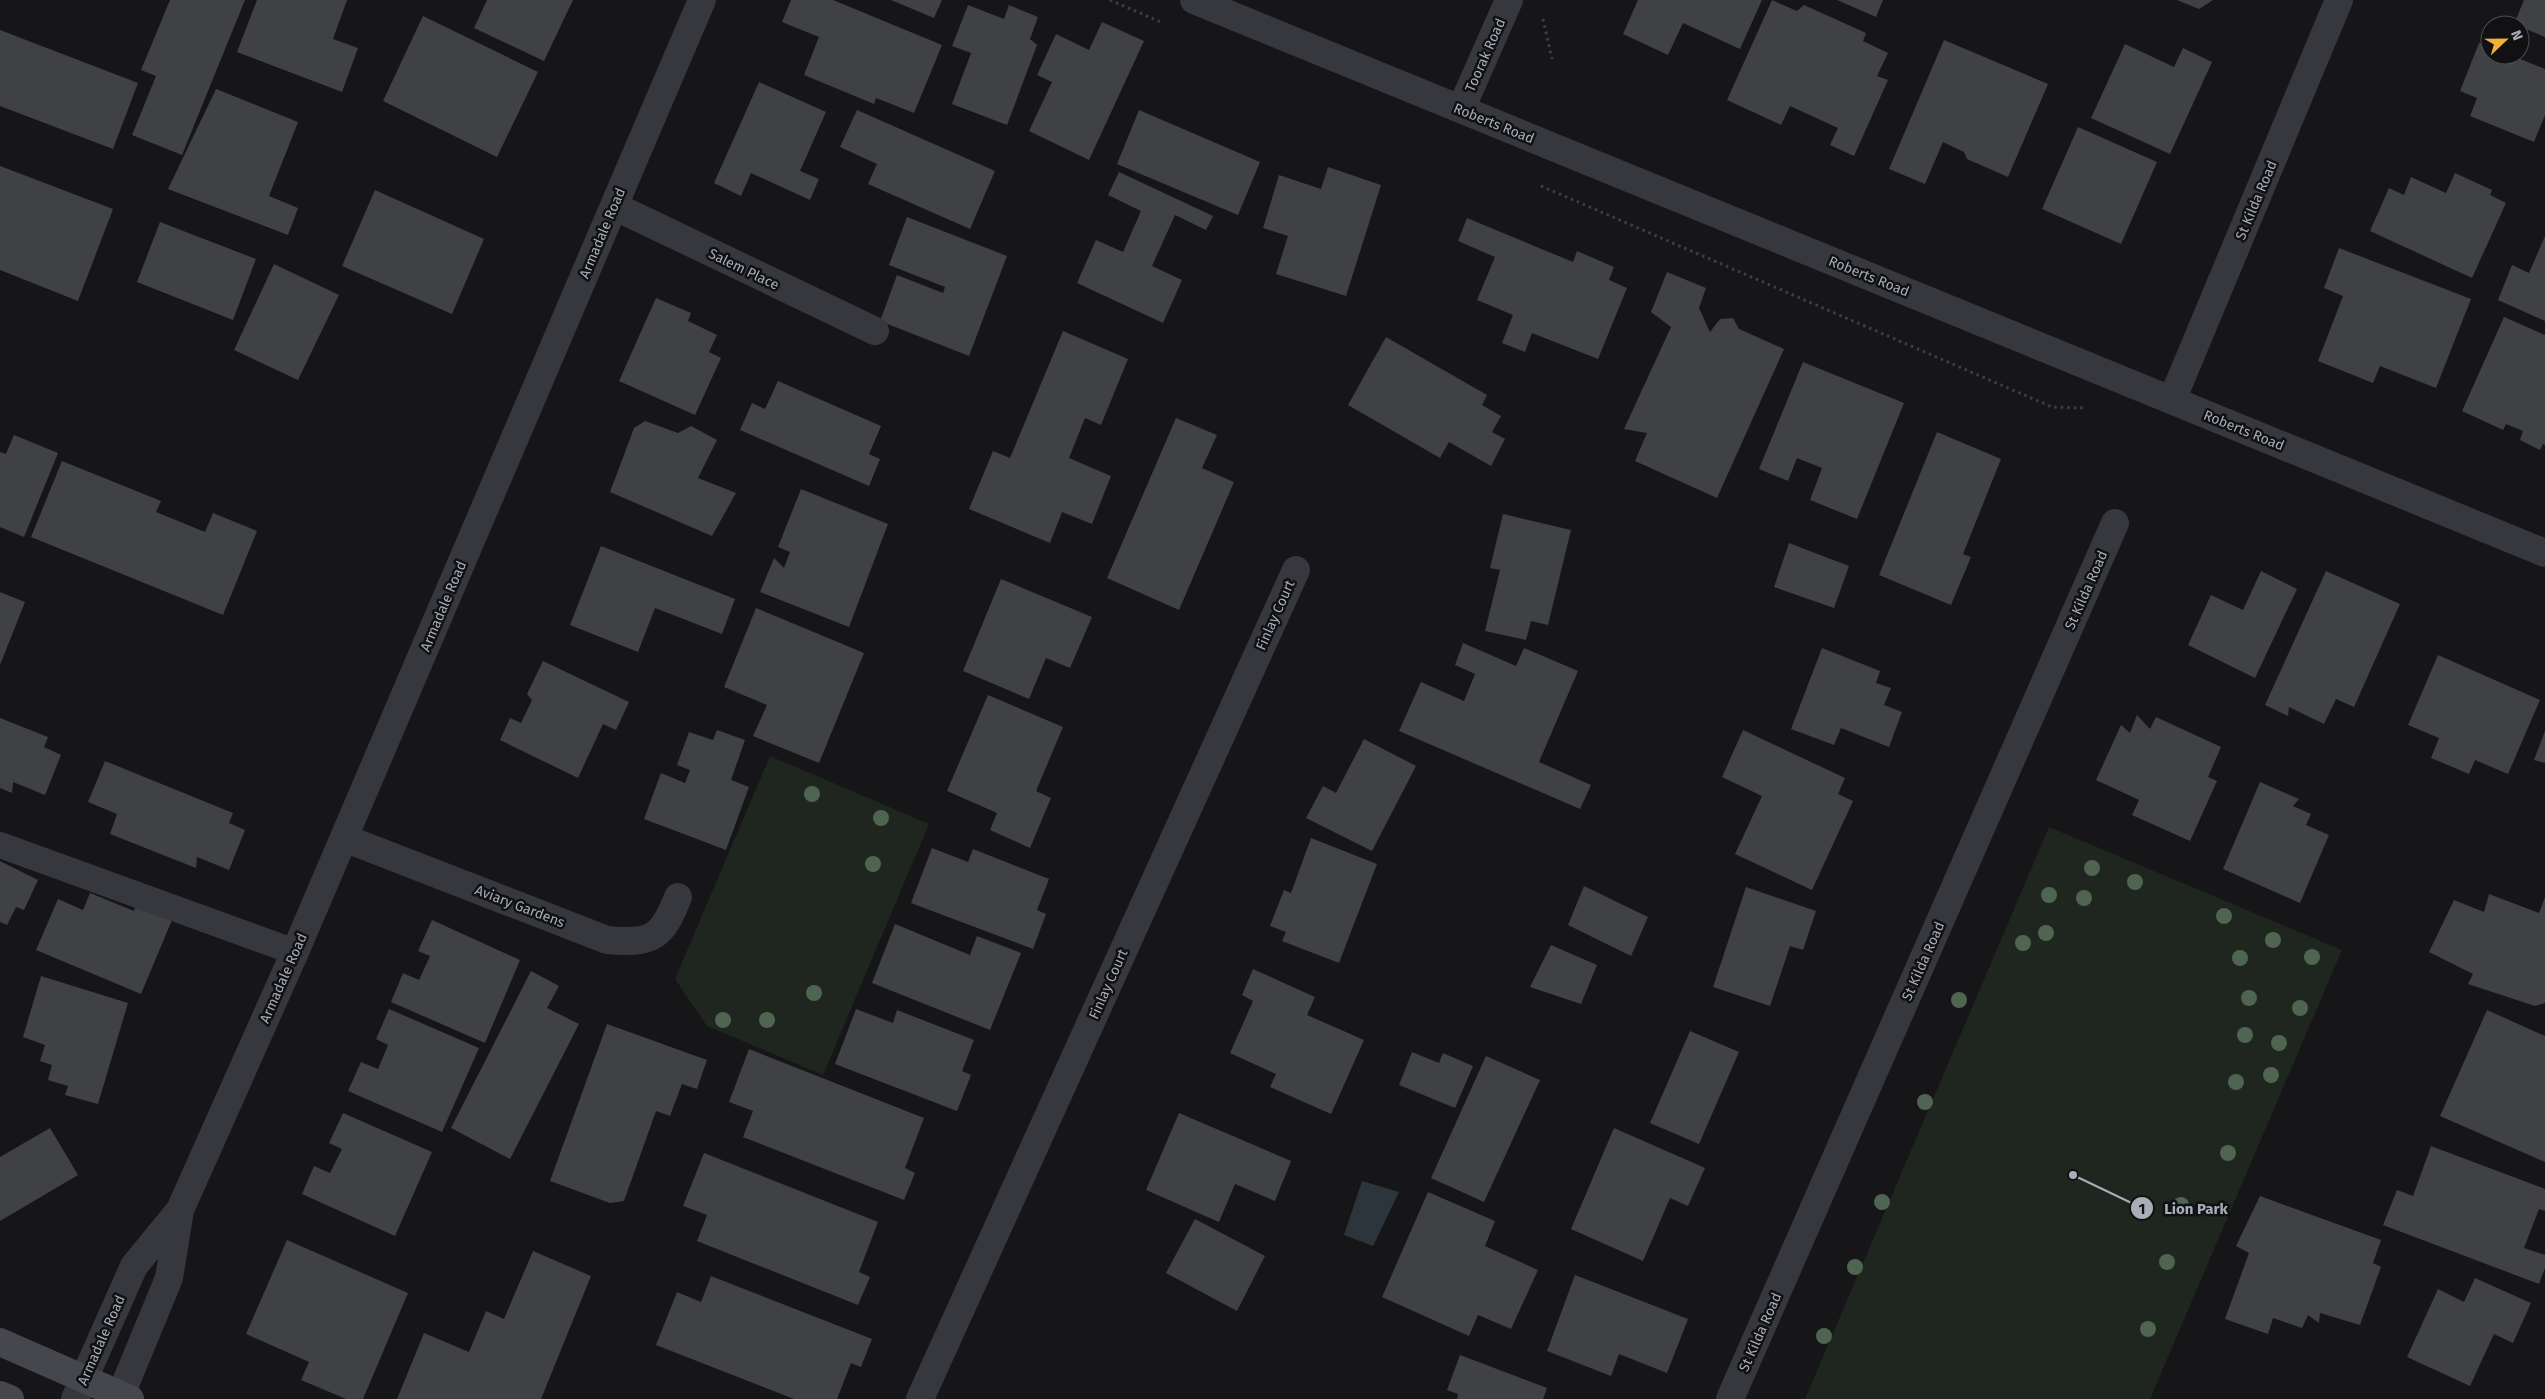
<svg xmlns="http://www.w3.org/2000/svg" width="2545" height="1399" font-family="'Fira Sans',sans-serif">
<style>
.green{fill:#1e261f}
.water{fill:#2c353c}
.building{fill:#404145}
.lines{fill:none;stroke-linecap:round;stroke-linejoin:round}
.path{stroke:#3d3f44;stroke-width:3;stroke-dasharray:2.5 4;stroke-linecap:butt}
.service{stroke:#37383d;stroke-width:26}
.minor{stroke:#37383d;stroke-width:28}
.secondary{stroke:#45474d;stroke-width:28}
.tree{fill:#506452}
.labels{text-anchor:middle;stroke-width:5;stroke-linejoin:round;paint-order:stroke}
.street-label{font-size:14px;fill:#a8adb8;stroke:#111113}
.leader{fill:none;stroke:#a8adb8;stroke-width:2}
.callout-dot{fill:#a8adb8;stroke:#111113;stroke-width:2}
.mark-label{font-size:15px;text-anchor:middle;font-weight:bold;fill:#111}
.callout-label{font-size:15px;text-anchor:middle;font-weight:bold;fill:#a8adb8;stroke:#111113;stroke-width:5;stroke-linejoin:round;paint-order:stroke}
</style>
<rect width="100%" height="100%" fill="#161618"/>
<path class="green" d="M770,756L929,824L823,1075L707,1026L675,979Z
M2049,827L2342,950L2150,1399H1805Z"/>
<path class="water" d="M1362,1181L1399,1192L1373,1246L1344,1235Z"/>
<path class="building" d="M170,0H245L182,155L132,135L156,76L141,70Z
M257,0H347L333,39L358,48L342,92L237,52Z
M487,0H573L544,61L474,28Z
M791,0H833L942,45L914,113L876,98L874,104L804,75L819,37L782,22Z
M891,0H942L934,18Z
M1638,0H1762L1740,49L1683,23L1668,55L1623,34Z
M1772,0L1797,11L1804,5L1866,33L1863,41L1888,53L1877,76L1888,80L1854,156L1830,145L1838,128L1790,106L1781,125L1727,100Z
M1837,0H1883L1876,17Z
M2177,0H2213L2199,9Z
M2524,0H2545V37L2514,24Z
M968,5L1004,19L1009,5L1038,17L1030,39L1037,45L1007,125L952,104L971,53L952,46Z
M423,16L538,72L497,157L383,101Z
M1102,22L1144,41L1089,160L1029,131L1052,82L1037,75L1056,34L1089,50Z
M0,30L138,83L113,149L0,106Z
M1944,40L2048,84L2008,177L1967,159L1964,152L1943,142L1925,184L1889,169Z
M2479,43L2490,47V55H2510L2545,69V115L2534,142L2470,116L2477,98L2460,91Z
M2125,44L2174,67L2183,48L2212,62L2170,154L2091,118Z
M759,82L826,112L800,171L819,179L810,200L751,173L741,196L714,183Z
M216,89L298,122L269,196L298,208L288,235L168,189Z
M857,110L995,171L970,229L868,184L877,164L840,147Z
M1139,110L1260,162L1238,215L1117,164Z
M2078,127L2157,162L2121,244L2042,209Z
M0,166L113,209L78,301L0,270Z
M1328,167L1381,185L1346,296L1276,274L1288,236L1263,228L1279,175L1321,189Z
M1119,172L1213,216L1206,230L1175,215L1152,266L1182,280L1163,323L1077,283L1096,240L1123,252L1141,211L1108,195Z
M2455,173L2492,190L2490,195L2506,203L2472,278L2370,231L2389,188L2404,195L2411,177L2446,193Z
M375,190L484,239L452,314L342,266Z
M907,217L1007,256L969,356L880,321L897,275L943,293L945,287L889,265Z
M1467,218L1573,262L1577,251L1614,267L1609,280L1627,288L1598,359L1532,333L1525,352L1502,343L1513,315L1477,300L1495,257L1458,241Z
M160,222L256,259L233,320L137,282Z
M2545,236V321L2498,300L2512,265L2529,273Z
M2339,248L2471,299L2436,388L2380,366L2373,383L2318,361L2343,296L2324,288Z
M274,264L339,295L298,380L234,350Z
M1667,272L1706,288L1699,308L1710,332L1720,319L1733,318L1739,329L1784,349L1717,498L1635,461L1647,433L1624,429L1671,327L1651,312Z
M656,298L691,313L688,321L717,335L709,352L721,358L695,415L619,381Z
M2504,317L2545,335V445L2543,444L2540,450L2520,440L2523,431L2506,424L2503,430L2462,411Z
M1063,331L1128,359L1101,425L1085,418L1069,458L1111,476L1092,524L1062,512L1050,543L969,509L993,451L1010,458Z
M1386,337L1487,395L1482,405L1501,416L1492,432L1505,439L1491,466L1449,442L1440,458L1348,405Z
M1803,362L1904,403L1857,519L1810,500L1822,468L1797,458L1788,481L1759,469Z
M778,381L881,426L869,454L880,459L869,486L740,430L752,403L765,409Z
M1176,418L1217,435L1202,468L1234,482L1179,610L1107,578Z
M645,421L678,433L691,426L717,440L698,478L736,493L712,536L610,492L634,428Z
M1937,432L2001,459L1963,554L1971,557L1951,605L1879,575Z
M14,435L58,453L24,537L0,527V452L6,454Z
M62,461L161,501L156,512L205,532L213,513L257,531L223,615L31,537Z
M801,489L888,524L849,627L760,592L774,558L784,568L790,552L778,547Z
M1503,514L1571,530L1548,625L1531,621L1526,640L1485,631L1500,570L1490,568Z
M1789,543L1849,566L1834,608L1774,587Z
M601,546L735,599L722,634L655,608L638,652L570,625Z
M2261,571L2297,589L2255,678L2188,645L2211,595L2243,610Z
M2326,571L2400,604L2354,707L2336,699L2324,724L2289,707L2288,716L2265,705Z
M1001,579L1092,617L1070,668L1046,658L1029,699L963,671Z
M0,592L25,602L0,665Z
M756,608L864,653L819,763L753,736L767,705L724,687Z
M1463,643L1516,666L1524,648L1578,671L1539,762L1591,785L1580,809L1399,731L1421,682L1464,701L1475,674L1455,665Z
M1822,648L1880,671L1876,683L1891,688L1884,705L1902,712L1889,747L1841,728L1834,745L1791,729Z
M2438,655L2540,700L2508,774L2475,760L2469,774L2431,758L2439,738L2408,725Z
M543,661L629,702L616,730L603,724L578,778L500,740L510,718L521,723L532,700L527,694Z
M988,695L1063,727L1036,791L1051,798L1030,848L990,830L997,813L947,791Z
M2137,715L2150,729L2156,717L2221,747L2208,777L2217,781L2190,841L2132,815L2139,800L2096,780L2121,725L2130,733Z
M0,718L48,737L44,747L61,755L45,795L13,782L12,793L0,788Z
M717,730L745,740L731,780L749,787L726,850L644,819L661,773L685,783L690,770L677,765L689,732L713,740Z
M1743,730L1845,778L1838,794L1853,801L1812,890L1735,854L1762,796L1722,777Z
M2545,731V763L2534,760Z
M1364,739L1416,766L1372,851L1306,818L1323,786L1336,793Z
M105,761L233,813L229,823L245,830L229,870L197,857L196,868L110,834L117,814L88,802Z
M2260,782L2299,799L2293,806L2311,814L2306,825L2329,835L2300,903L2223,869Z
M1311,838L1377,864L1339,963L1282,941L1286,932L1270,926L1284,890L1291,893Z
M932,848L968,862L973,849L1049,879L1037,910L1046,914L1033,949L911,903Z
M0,861L38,880L24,910L16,907L7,925L0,922Z
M1584,886L1648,917L1631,956L1568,925Z
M1746,887L1816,911L1803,950L1790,946L1770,1006L1713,987Z
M90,893L134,911L136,904L172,920L141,994L36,950L58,899L83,910Z
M2489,894L2539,913L2545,897V1003L2535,1006L2468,984L2473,974L2429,952L2454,900L2484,912Z
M432,920L520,960L485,1043L391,1002L403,973L419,980L430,956L418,951Z
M895,924L970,955L977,936L1021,953L990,1030L872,983Z
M1551,945L1597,965L1581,1004L1530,987Z
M1253,969L1315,997L1307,1015L1364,1040L1331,1114L1270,1087L1276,1074L1230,1053L1253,1001L1242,995Z
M531,971L559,986L547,1008L579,1024L510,1159L451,1128Z
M41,976L128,1003L98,1104L65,1095L68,1086L48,1080L52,1065L40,1061L45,1045L23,1037Z
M389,1009L479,1048L442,1132L348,1091L361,1062L378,1069L388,1045L376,1039Z
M856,1009L893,1023L897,1010L974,1040L962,1071L971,1075L957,1111L835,1064Z
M2487,1010L2545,1036V1162L2440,1116Z
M607,1024L707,1060L697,1089L682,1084L670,1116L656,1111L624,1201L610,1203L550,1181Z
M1690,1031L1739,1052L1699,1144L1650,1123Z
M749,1049L924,1118L905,1168L915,1173L904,1200L743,1137L753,1111L729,1102Z
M1412,1052L1439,1063L1443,1053L1473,1066L1455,1108L1399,1085Z
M1486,1056L1540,1080L1484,1202L1431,1178Z
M343,1113L432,1152L395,1236L302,1194L314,1166L330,1173L342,1149L329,1143Z
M1179,1113L1291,1161L1275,1201L1235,1184L1219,1222L1146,1190Z
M50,1128L78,1175L0,1221V1157Z
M1614,1128L1705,1168L1688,1206L1670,1198L1643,1261L1571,1229Z
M2431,1146L2545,1189V1211L2539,1209L2524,1248L2545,1255V1268L2539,1284L2383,1225L2397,1190L2413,1196Z
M704,1153L878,1222L859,1272L870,1277L858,1305L697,1241L707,1215L683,1206Z
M1428,1192L1495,1221L1485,1246L1538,1270L1511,1329L1478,1315L1469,1336L1382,1297Z
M2260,1196L2381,1240L2373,1263L2381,1267L2360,1325L2320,1313L2319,1323L2308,1315L2302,1328L2273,1318L2268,1334L2225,1319L2249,1253L2236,1246Z
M1195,1219L1265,1256L1237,1311L1166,1273Z
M287,1240L408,1293L363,1399H346L301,1380L309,1362L246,1334Z
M533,1251L591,1276L541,1399H397L424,1333L469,1352L486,1311L504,1319Z
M1575,1275L1688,1319L1667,1373L1619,1354L1611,1376L1547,1351Z
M711,1276L872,1339L861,1367L851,1363L837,1399H794L656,1345L677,1292L701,1302Z
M2475,1278L2531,1303L2513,1343L2494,1334L2470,1386L2407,1357L2438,1289L2464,1302Z
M1460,1355L1547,1388L1543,1399H1457L1458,1394L1447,1390Z"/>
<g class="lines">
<path class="path" d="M1110,0L1163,23
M1543,19L1552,59
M1541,186L2052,407L2086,408"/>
<path class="service" d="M0,845L295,952"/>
<path class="minor" d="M1194,0L2545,553
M1461,109L1509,0
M614,206L875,331
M2172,400L2339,0
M344,838L607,940C652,944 662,938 678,897
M75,1399L134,1266L179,1211
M119,1399L169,1278L180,1210L295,952L702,0
M920,1399L1296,570
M1730,1399L2115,523"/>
<path class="secondary" d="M0,1342L130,1399
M0,1395L10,1399"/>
</g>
<g class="tree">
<circle cx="812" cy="794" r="8"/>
<circle cx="881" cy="818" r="8"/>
<circle cx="873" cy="864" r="8"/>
<circle cx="2092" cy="868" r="8"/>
<circle cx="2135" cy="882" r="8"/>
<circle cx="2049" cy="895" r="8"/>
<circle cx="2084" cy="898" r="8"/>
<circle cx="2224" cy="916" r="8"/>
<circle cx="2046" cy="933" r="8"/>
<circle cx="2273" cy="940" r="8"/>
<circle cx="2023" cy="943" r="8"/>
<circle cx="2312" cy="957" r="8"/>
<circle cx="2240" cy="958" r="8"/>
<circle cx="814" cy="993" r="8"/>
<circle cx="2249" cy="998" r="8"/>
<circle cx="1959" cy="1000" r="8"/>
<circle cx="2300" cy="1008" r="8"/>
<circle cx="723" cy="1020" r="8"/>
<circle cx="767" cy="1020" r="8"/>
<circle cx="2245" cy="1035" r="8"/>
<circle cx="2279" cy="1043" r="8"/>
<circle cx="2271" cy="1075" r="8"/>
<circle cx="2236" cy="1082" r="8"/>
<circle cx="1925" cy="1102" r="8"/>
<circle cx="2228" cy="1153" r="8"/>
<circle cx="1882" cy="1202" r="8"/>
<circle cx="2181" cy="1205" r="8"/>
<circle cx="2167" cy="1262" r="8"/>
<circle cx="1855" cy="1267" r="8"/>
<circle cx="2148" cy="1329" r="8"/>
<circle cx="1824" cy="1336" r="8"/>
</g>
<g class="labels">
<g class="street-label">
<text transform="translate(1485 55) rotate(-66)" y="5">Toorak Road</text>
<text transform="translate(1494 123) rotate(22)" y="5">Roberts Road</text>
<text transform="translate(2256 200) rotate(-67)" y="5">St Kilda Road</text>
<text transform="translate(602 233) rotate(-67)" y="5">Armadale Road</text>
<text transform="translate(744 269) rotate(26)" y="5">Salem Place</text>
<text transform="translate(1869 276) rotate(22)" y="5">Roberts Road</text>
<text transform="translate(2244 430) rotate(22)" y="5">Roberts Road</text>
<text transform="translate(2086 590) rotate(-66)" y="5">St Kilda Road</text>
<text transform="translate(443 606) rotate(-67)" y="5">Armadale Road</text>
<text transform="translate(1275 615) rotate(-66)" y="5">Finlay Court</text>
<text transform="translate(520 906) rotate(21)" y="5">Aviary Gardens</text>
<text transform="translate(1923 961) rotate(-66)" y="5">St Kilda Road</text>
<text transform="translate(283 978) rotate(-66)" y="5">Armadale Road</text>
<text transform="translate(1108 984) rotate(-66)" y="5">Finlay Court</text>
<text transform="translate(1760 1332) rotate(-66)" y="5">St Kilda Road</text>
<text transform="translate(101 1340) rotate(-66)" y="5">Armadale Road</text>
</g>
</g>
<path class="leader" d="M2073 1175L2142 1208"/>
<g class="callout-dot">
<circle cx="2073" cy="1175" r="5"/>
<circle cx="2142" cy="1208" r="12"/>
</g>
<g class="mark-label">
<text x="2142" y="1214">1</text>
</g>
<g class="callout-label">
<text x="2196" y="1214">Lion Park</text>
</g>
<g transform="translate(2505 40) rotate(68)"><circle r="24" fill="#111113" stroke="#4d4f55"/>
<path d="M0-4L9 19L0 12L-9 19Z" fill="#f2b134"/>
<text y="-8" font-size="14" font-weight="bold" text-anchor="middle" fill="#a8adb8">N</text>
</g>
</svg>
